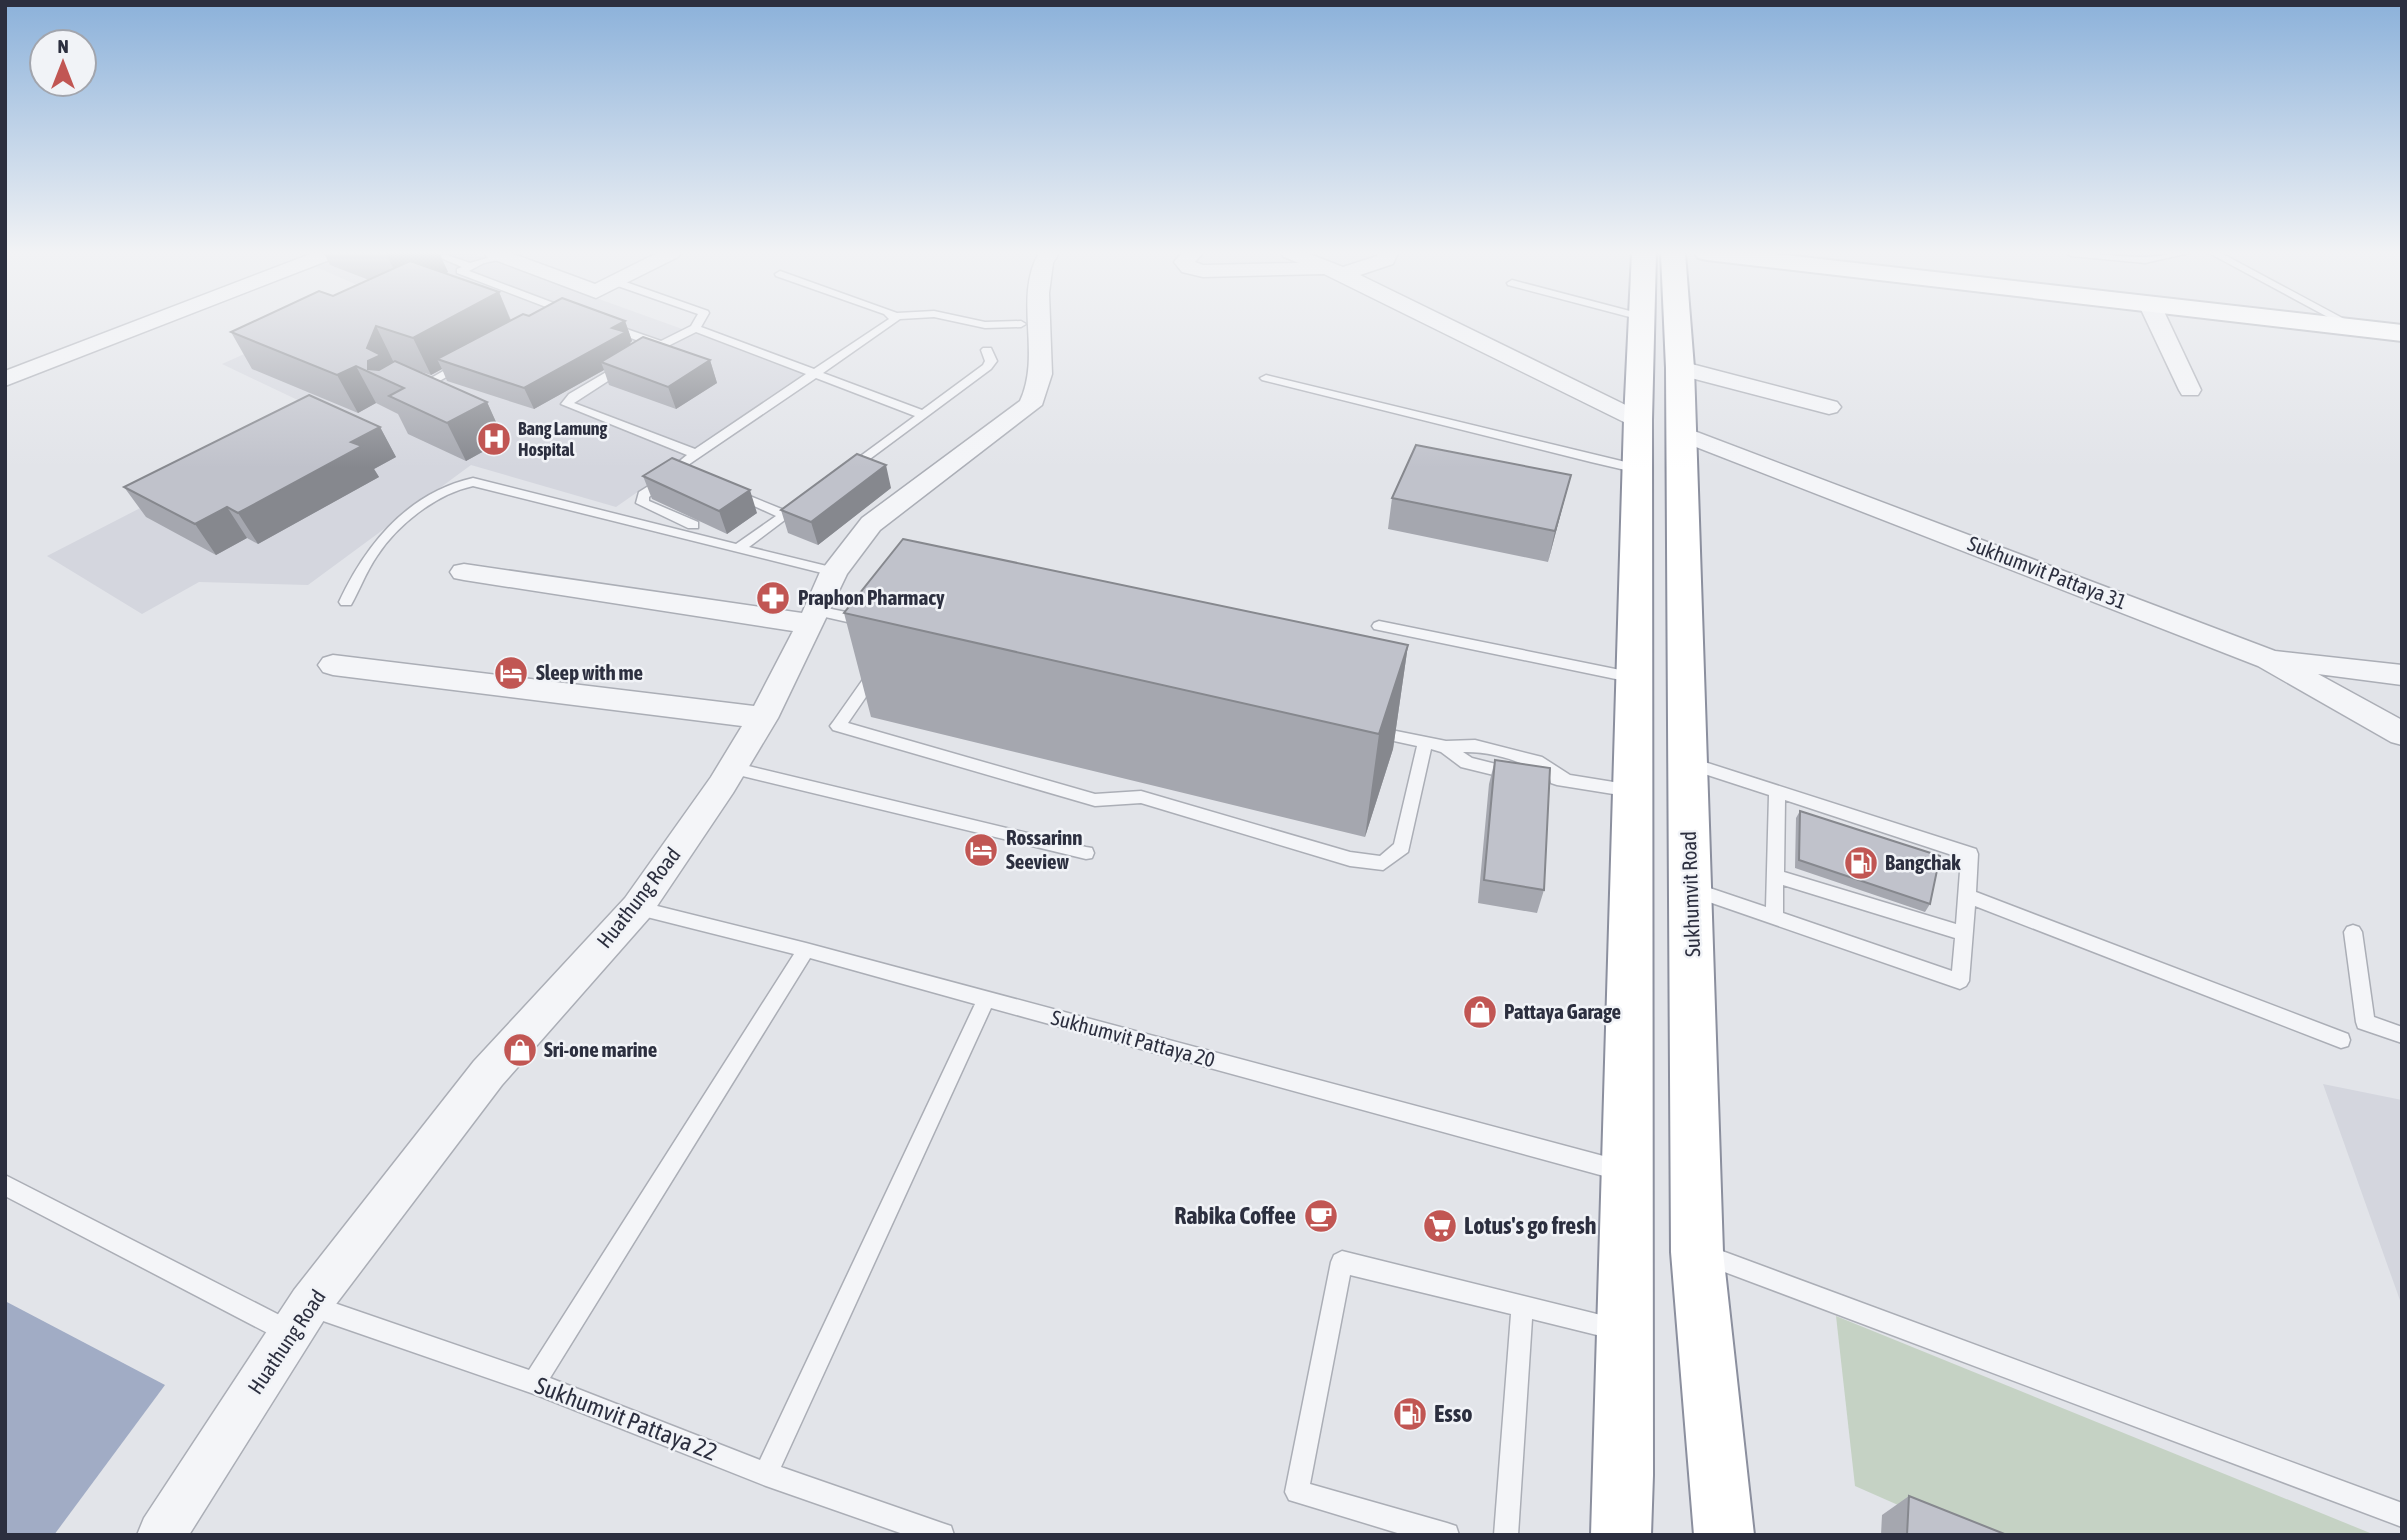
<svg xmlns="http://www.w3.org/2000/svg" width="2407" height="1540" font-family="'Asap Condensed',sans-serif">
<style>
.built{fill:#d4d6de}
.green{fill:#c5d2c4}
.water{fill:#a1acc5}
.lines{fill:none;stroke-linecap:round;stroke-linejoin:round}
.service-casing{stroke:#abaeb6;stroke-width:3}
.minor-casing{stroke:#abaeb6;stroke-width:3}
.secondary-casing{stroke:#abaeb6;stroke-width:4}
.trunk-casing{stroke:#8b8f9e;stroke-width:4}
.service{fill:#f4f5f8;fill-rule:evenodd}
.minor{fill:#f4f5f8;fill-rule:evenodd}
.secondary{fill:#fff;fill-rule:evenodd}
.trunk{fill:#fff;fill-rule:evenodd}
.wall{fill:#a5a7af}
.shaded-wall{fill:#86888e}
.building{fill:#c0c2cb;stroke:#86888e;stroke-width:2}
.labels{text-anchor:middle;stroke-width:5;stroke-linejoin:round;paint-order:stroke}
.far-poi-label{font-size:18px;font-weight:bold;fill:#2c2f3f;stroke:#f1f3f7;text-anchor:start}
.street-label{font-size:21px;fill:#2c2f3f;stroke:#f1f3f7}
.poi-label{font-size:21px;font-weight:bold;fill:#2c2f3f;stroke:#f1f3f7;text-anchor:start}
.near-poi-label{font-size:24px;font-weight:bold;fill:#2c2f3f;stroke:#f1f3f7;text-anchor:start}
.near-street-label{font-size:24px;fill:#2c2f3f;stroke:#f1f3f7}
</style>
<rect width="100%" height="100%" fill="#e2e4e9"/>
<path class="built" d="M351,253H471L807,374L616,507L471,465L308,585L199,582L142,614L47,556L325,413L222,364L378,294L316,267Z
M2323,1084L2402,1100V1306Z"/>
<path class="green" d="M1836,1316L2375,1535H1966L1855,1486Z"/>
<path class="water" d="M5,1301L165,1385L54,1535H5Z"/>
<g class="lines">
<g class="service-casing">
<path id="service" d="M504,253L509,256L508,258L484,263L469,271L567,308V312L552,315L551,313L554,310L457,273V269L462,267L439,257L444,254L470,263Z
M2066,253C2092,251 2118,258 2145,257C2160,257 2174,252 2189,253L2145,263L2071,256Z
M2209,253H2221L2359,327L2350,329Z
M780,271L897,313L934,311L985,322L1021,321L1026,324L1021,327L985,328L934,317L900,319L823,373L922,410L983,365L985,361L981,350L983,348H991L997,361L991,369L851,473L847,472V466L915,416L816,378L688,465L689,470L698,477L692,481L677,472L676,464L687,455L561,404L569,394L620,364H628V368L574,403L695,449L806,374L696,332L650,355H642V351L652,346L607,329V325H615L661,341L691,326L698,314L612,284V280H620L708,311L709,313L701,327L814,369L889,319L884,314L776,276L775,274Z
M1512,280L1645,315L1646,317L1641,320L1508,285L1507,283Z
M459,362L469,364L422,391L412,389Z
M1266,375L1642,466L1644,469L1638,473L1591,462L1262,380L1260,378Z
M666,475L672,479L649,497V501L698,522V528H688L636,503L639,492Z
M473,478L736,544L776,516L730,495L732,492H740L784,510L792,506L798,510L749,547L839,569L841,572L834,576L473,486C436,494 397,525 377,556C366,572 360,589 351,605H341L339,602C366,544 408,493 473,478Z
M817,606L865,616L872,621L865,626L812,614L810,611Z
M1379,621L1635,673L1642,678L1635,683L1374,629L1372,626L1374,623Z
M876,667L883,672L848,723L1095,794L1141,791L1350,852L1380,856L1394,844L1417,746L1371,736L1368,732L1371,728L1376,727L1446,741L1475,740L1542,757L1570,775L1632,785L1638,787L1640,791L1638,795L1632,797L1557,785L1551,783L1550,778C1526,762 1492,751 1463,752L1472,758L1520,770L1522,774L1520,778L1514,780L1461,767L1441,752L1431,749L1408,852L1383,870L1350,866L1141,803L1095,806L833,730L830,726L833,722L871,668Z
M1689,757L1976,849L1978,854L1976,892L2348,1034L2350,1040L2348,1046L2341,1048L1975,906L1969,981L1966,986L1960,989L1686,894L1683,889L1686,884L1692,882L1766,907L1769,795L1683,767L1681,763ZM1785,800L1961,858L1956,924L1784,872ZM1783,885L1955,938L1952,971L1783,913Z
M732,762L1086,847L1092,848L1094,853L1092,858L1086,859L726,772L724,768Z
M637,901L806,943L1622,1161L1629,1164L1632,1171L1629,1178L1622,1181L991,1008L781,1467L942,1523L951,1526L954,1535H906L766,1486L534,1394L303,1314L300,1306L303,1298L311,1295L529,1370L794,954L631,913L628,908L631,903ZM810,958L975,1004L760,1460L550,1378Z
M2353,925L2359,927L2362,932L2374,1017L2402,1027V1043L2358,1028L2356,1022L2344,932L2347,927Z
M5,1175L297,1324L300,1332L297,1340L289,1343L281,1340L5,1196Z
M1706,1245L2402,1503V1527L1706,1265L1699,1262L1695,1255L1699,1248Z
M1342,1251L1625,1321L1628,1329L1625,1337L1617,1340L1532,1319L1518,1535H1494L1511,1314L1350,1275L1310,1484L1447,1523L1456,1526L1459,1535H1404L1289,1500L1285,1492L1331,1262L1334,1255Z"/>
</g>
<g class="minor-casing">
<path id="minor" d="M313,253H340L337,257L5,386V371Z
M484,253H511L595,284L657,253H681L678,257L596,298L487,257Z
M1039,253H1059L1053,263L1049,293L1052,374L1042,405L880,530L847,574L778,718L733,793L649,918L502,1085L324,1320L189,1535H137L144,1518L294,1290L474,1061L625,898L711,777L742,726L333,675L323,672L318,665L323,658L333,655L754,706L793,631L464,580L454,578L450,572L454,566L464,564L802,613L820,572L862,518L1020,401C1042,354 1013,298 1039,253Z
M1182,253H1203L1195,262L1203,265L1299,263L1284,257L1281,253H1307L1343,267L1377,256L1378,253H1398L1393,264L1360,275L1646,415L1650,420L1646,425H1630L1324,274L1203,277L1182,272L1174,262Z
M2149,297L2156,299L2160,303L2201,390L2198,395H2182L2179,390L2138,303L2142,299Z
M1680,361L1837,402L1841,407L1837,412L1829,414L1672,373L1669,368L1672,363Z
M1681,426L2275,651L2402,665V685L2318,674L2402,720V745L2391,742L2258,666L1673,438L1669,433L1673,428Z"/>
</g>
<g class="secondary-casing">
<path id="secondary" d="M1695,253H1767L2402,325V341L1707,260L1698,258Z"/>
</g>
<g class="trunk-casing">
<path id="trunk" d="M1632,253H1656L1652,420L1653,1475L1651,1535H1591L1624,420Z
M1661,253H1685L1694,368L1723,1252L1754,1535H1694L1671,1252L1666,368Z"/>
</g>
<use href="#service" class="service"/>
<use href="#minor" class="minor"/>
<use href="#secondary" class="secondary"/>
<use href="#trunk" class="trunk"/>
</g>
<path class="wall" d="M324,253H439L448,272L445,274L499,292L511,320L529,316L625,321L632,341L630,343L631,344L710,360L717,383L676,409L609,385L604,370L534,409L447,381L442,369L431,375L415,370L487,402L504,440L466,461L408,434L398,414L376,403L358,413L252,369L231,332L333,296L369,280L330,265Z
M380,427L396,457L374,469L379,477L258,544L247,538L216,555L146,517L124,487Z
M1571,475L1548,562L1388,529L1392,498Z
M643,476L757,513L727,534L652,499Z
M891,488L818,545L788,533L781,510Z
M844,613L1408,645L1393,749L1365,837L871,717Z
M1495,760L1544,890L1537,913L1478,903L1489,784Z
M1800,811L1930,904L1925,912L1795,868L1796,818Z
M1909,1496L2007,1535H1881L1882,1515Z"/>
<path class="shaded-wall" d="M386,253H439L448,272L405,293Z
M499,292L514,329L437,359L442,369L431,375L413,338Z
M625,321L632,341L630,343L634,354L601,362L604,370L534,409L524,388L612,328Z
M376,326L394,363L390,374L368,369L367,348Z
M710,360L717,383L676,409L668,387Z
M356,366L376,403L358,413L337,375Z
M487,402L504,440L466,461L447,423Z
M380,427L396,457L374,469L379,477L258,544L238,513L351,442Z
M886,465L891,488L818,545L811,522Z
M1571,475L1563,505L1548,562L1555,531Z
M750,490L757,513L727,534L719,511Z
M227,507L247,538L216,555L195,524Z
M1408,645L1393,749L1365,837L1379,734Z"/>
<path class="building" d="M410,261L499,292L413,338L376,326L367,348L381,355L368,361V369L379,370L395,361L487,402L447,423L389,396L404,388L356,366L337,375L231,332L319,291L333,296Z
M562,298L625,321L612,328L626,332L524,388L437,359L523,314L529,316Z
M643,337L710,360L668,387L601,362Z
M309,395L380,427L351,442L362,446L238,513L227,507L195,524L124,487Z
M1416,445L1571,475L1555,531L1392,498Z
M857,454L886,465L811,522L781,510Z
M672,458L750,490L719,511L643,476Z
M903,539L1408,645L1379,734L844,613Z
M1495,760L1550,768L1544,890L1484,880Z
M1800,811L1940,856L1930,904L1799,860Z
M1909,1496L2007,1535H1907Z"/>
<linearGradient id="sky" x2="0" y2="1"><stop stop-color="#8bb1da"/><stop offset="0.54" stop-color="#f2f3f5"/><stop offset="1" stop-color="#f2f3f5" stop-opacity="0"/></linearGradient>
<rect width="2407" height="468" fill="url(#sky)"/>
<defs>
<g id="hospital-disc" transform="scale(1.75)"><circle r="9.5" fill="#c15653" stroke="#f1f3f7"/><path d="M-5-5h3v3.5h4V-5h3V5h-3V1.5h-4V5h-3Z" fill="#fff"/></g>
<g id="pharmacy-disc" transform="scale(1.75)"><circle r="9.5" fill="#c15653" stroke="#f1f3f7"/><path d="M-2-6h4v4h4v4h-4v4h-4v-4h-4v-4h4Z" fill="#fff"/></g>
<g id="hotel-disc" transform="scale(1.75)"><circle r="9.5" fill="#c15653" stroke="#f1f3f7"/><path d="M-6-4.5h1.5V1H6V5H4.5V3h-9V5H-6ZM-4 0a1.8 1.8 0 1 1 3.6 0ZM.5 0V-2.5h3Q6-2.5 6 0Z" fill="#fff"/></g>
<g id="fuel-disc" transform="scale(1.75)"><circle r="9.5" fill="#c15653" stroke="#f1f3f7"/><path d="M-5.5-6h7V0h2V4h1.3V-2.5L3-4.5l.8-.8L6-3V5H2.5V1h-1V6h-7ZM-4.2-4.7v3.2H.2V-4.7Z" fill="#fff"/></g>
<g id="shop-disc" transform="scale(1.75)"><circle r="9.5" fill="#c15653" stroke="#f1f3f7"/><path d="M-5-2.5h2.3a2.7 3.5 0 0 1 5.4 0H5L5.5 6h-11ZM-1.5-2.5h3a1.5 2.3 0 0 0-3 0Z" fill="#fff"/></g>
<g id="cafe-disc" transform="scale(1.75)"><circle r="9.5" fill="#c15653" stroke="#f1f3f7"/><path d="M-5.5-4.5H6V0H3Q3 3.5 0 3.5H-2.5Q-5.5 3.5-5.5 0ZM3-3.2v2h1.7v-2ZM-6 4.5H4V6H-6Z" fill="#fff"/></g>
<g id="supermarket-disc" transform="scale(1.75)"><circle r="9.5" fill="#c15653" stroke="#f1f3f7"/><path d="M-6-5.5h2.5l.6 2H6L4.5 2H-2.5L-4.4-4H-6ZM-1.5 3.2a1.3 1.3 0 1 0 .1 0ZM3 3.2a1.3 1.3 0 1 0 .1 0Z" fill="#fff"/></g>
</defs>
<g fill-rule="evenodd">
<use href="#hospital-disc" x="494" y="439"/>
<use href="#pharmacy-disc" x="773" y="598"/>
<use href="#hotel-disc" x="511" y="673"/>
<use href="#hotel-disc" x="981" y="850"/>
<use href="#fuel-disc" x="1861" y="863"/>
<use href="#shop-disc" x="1480" y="1012"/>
<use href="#shop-disc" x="520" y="1050"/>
<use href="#cafe-disc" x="1321" y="1216"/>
<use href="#supermarket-disc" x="1440" y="1226"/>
<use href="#fuel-disc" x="1410" y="1414"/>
</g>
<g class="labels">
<g class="far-poi-label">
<text x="518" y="435">Bang Lamung<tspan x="518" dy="21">Hospital</tspan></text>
</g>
<g class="street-label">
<text transform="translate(2047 573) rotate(21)" y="7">Sukhumvit Pattaya 31</text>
<text transform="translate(1691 894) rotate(-92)" y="7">Sukhumvit Road</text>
<text transform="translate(639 898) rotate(-52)" y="7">Huathung Road</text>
<text transform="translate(1133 1039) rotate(15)" y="7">Sukhumvit Pattaya 20</text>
<text transform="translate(287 1342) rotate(-56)" y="7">Huathung Road</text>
</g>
<g class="poi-label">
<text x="798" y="605">Praphon Pharmacy</text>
<text x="536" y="680">Sleep with me</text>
<text x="1006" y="845">Rossarinn<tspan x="1006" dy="24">Seeview</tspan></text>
<text x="1885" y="870">Bangchak</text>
<text x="1504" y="1019">Pattaya Garage</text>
<text x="544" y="1057">Sri-one marine</text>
</g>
<g class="near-poi-label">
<text x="1296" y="1224" text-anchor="end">Rabika Coffee</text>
<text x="1464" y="1234">Lotus's go fresh</text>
<text x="1434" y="1422">Esso</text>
</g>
<g class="near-street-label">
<text transform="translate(626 1419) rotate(21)" y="8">Sukhumvit Pattaya 22</text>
</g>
</g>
<rect width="2407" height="1540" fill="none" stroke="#2c2f3f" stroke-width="14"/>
<g transform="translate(63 63)"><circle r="33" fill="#f1f3f7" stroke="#a2a5ad" stroke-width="2"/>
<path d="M0-5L12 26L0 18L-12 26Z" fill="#c15653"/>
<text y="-10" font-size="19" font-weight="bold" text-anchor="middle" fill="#2c2f3f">N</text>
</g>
</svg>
